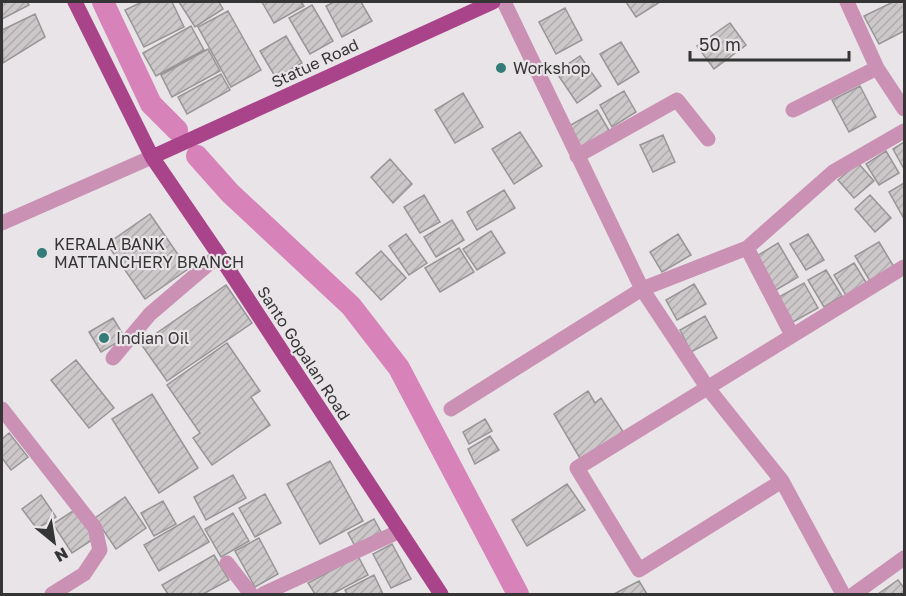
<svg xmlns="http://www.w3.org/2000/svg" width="906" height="596" font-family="'Golos Text',sans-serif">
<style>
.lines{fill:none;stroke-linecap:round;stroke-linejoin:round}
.canal{stroke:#d782b9;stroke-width:22}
.building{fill:url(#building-hatch);stroke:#989597;stroke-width:1.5}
.minor{stroke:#cb91b5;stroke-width:15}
.major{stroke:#aa448a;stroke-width:15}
.poi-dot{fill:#337c79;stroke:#e8e4e7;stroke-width:2}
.labels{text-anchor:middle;stroke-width:4.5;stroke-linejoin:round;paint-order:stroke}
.street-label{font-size:16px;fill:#363535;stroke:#e8e4e7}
.poi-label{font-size:16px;fill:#363535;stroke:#e8e4e7;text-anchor:start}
</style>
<defs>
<pattern id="building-hatch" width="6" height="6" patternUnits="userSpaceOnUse" patternTransform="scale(1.5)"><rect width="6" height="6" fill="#ccc8ca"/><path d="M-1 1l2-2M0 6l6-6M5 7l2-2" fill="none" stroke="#b0acae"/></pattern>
</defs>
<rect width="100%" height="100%" fill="#e8e4e7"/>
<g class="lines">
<path class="canal" d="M103,2L151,104L177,130
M197,156L230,193L351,306L399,368L518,594"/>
</g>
<path class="building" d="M2,2H27L29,5L2,19Z
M142,2H172L184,27L144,47L125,10Z
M179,2H219L223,9L195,27Z
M262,2H301L304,6L274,23Z
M334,2H361L372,21L342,37L326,6Z
M626,2H660L636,17Z
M893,2H904V31L879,44L864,16Z
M312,5L333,41L310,54L289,18Z
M565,8L582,40L556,54L539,22Z
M228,11L261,70L231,87L198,27Z
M35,14L45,37L3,63L2,30Z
M730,23L746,45L714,69L697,46Z
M191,26L204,50L156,76L143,53Z
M286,36L302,63L276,78L260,51Z
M621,42L639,72L618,85L600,54Z
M208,49L220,71L172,97L161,75Z
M580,56L601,86L577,103L556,72Z
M221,74L230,90L187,114L178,97Z
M860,86L876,117L849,132L832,100Z
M624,91L636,112L612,127L600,105Z
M463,93L483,127L455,143L435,110Z
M597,110L610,132L581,149L569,126Z
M520,132L542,166L514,184L492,149Z
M663,135L675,162L653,172L640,145Z
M904,142V169L893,149Z
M886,151L899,173L879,185L866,164Z
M390,159L412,184L393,203L371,177Z
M858,163L874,181L854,198L838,180Z
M904,183V216L903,217L889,192Z
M504,190L515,208L477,230L467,212Z
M424,195L440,222L420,233L404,207Z
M870,195L891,218L875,232L855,209Z
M150,214L188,269L145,299L107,244Z
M452,220L464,240L436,257L424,237Z
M491,231L505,253L477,270L463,249Z
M406,234L427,263L409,275L389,246Z
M678,234L691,255L662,272L650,252Z
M808,234L824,260L806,270L790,244Z
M879,242L894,267L870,281L855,256Z
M778,243L798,277L776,290L757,256Z
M459,248L474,272L440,292L425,268Z
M381,251L406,278L381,300L356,273Z
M854,263L867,284L847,297L834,275Z
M826,270L842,296L824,307L808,280Z
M804,283L818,308L793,322L779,297Z
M694,284L706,304L677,320L666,300Z
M226,285L252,323L167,381L141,344Z
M705,316L717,338L691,352L680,330Z
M113,318L125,338L101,352L89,332Z
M227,343L260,391L251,397L270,425L212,465L193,438L200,433L167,385Z
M76,360L114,408L89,428L51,380Z
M588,391L595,403L601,398L624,433L581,460L554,414Z
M152,394L198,468L159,493L112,419Z
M485,419L492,431L469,444L463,432Z
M9,433L28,457L11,470L2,458V439Z
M490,436L499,450L475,464L468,449Z
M330,461L363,521L320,544L287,484Z
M233,475L246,498L206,520L194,497Z
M567,484L585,510L527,546L512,520Z
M265,494L281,523L255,537L239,508Z
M41,495L56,517L37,529L22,509Z
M125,497L146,528L116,549L95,518Z
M163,501L176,524L154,536L141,513Z
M76,509L95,538L72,553L53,524Z
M233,513L249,541L221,557L205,529Z
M194,516L209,542L159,571L144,545Z
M374,519L381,532L355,546L348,533Z
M259,538L278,574L255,587L235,551Z
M392,544L411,579L391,588L373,554Z
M214,555L229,580L203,594H168L162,585Z
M358,556L368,575L332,594H315L308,583Z
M374,575L383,594H347L345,590Z
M898,580L904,588V594H878Z
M639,581L647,594H614Z"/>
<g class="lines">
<path class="minor" d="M504,2L642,289L707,387L782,481L843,594
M847,2L877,68L904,109
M793,110L877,68
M577,156L677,100L708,139
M2,223L152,157
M792,335L747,248L833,172L904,131
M113,358L150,314L219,255
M2,409L95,528L100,550L84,574L52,594
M451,409L642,289L747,248
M782,481L639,570L577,468L904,267
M227,563L251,594
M263,594L400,531
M854,594L904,558"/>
<path class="major" d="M75,2L152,157L219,255L441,594
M152,157L493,2"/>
</g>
<g class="poi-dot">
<circle cx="501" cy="68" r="6"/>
<circle cx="42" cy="253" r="6"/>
<circle cx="104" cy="338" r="6"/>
</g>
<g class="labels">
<g class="street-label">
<text transform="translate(315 63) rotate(-25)" y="6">Statue Road</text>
<text transform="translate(304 353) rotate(57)" y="6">Santo Gopalan Road</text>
</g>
<g class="poi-label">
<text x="513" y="74">Workshop</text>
<text x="54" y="250">KERALA BANK<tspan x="54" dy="18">MATTANCHERY BRANCH</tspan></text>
<text x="116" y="344">Indian Oil</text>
</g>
</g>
<rect width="906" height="596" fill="none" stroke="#363535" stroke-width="6"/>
<g transform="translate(54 542) rotate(150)" stroke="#e8e4e7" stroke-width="4.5" paint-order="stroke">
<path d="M0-4.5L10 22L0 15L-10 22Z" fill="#363535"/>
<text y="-9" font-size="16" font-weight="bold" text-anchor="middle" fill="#363535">N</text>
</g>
<path d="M690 51v9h159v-9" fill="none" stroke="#363535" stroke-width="3"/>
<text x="699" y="51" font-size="18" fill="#363535" stroke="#e8e4e7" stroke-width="4.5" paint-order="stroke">50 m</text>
</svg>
